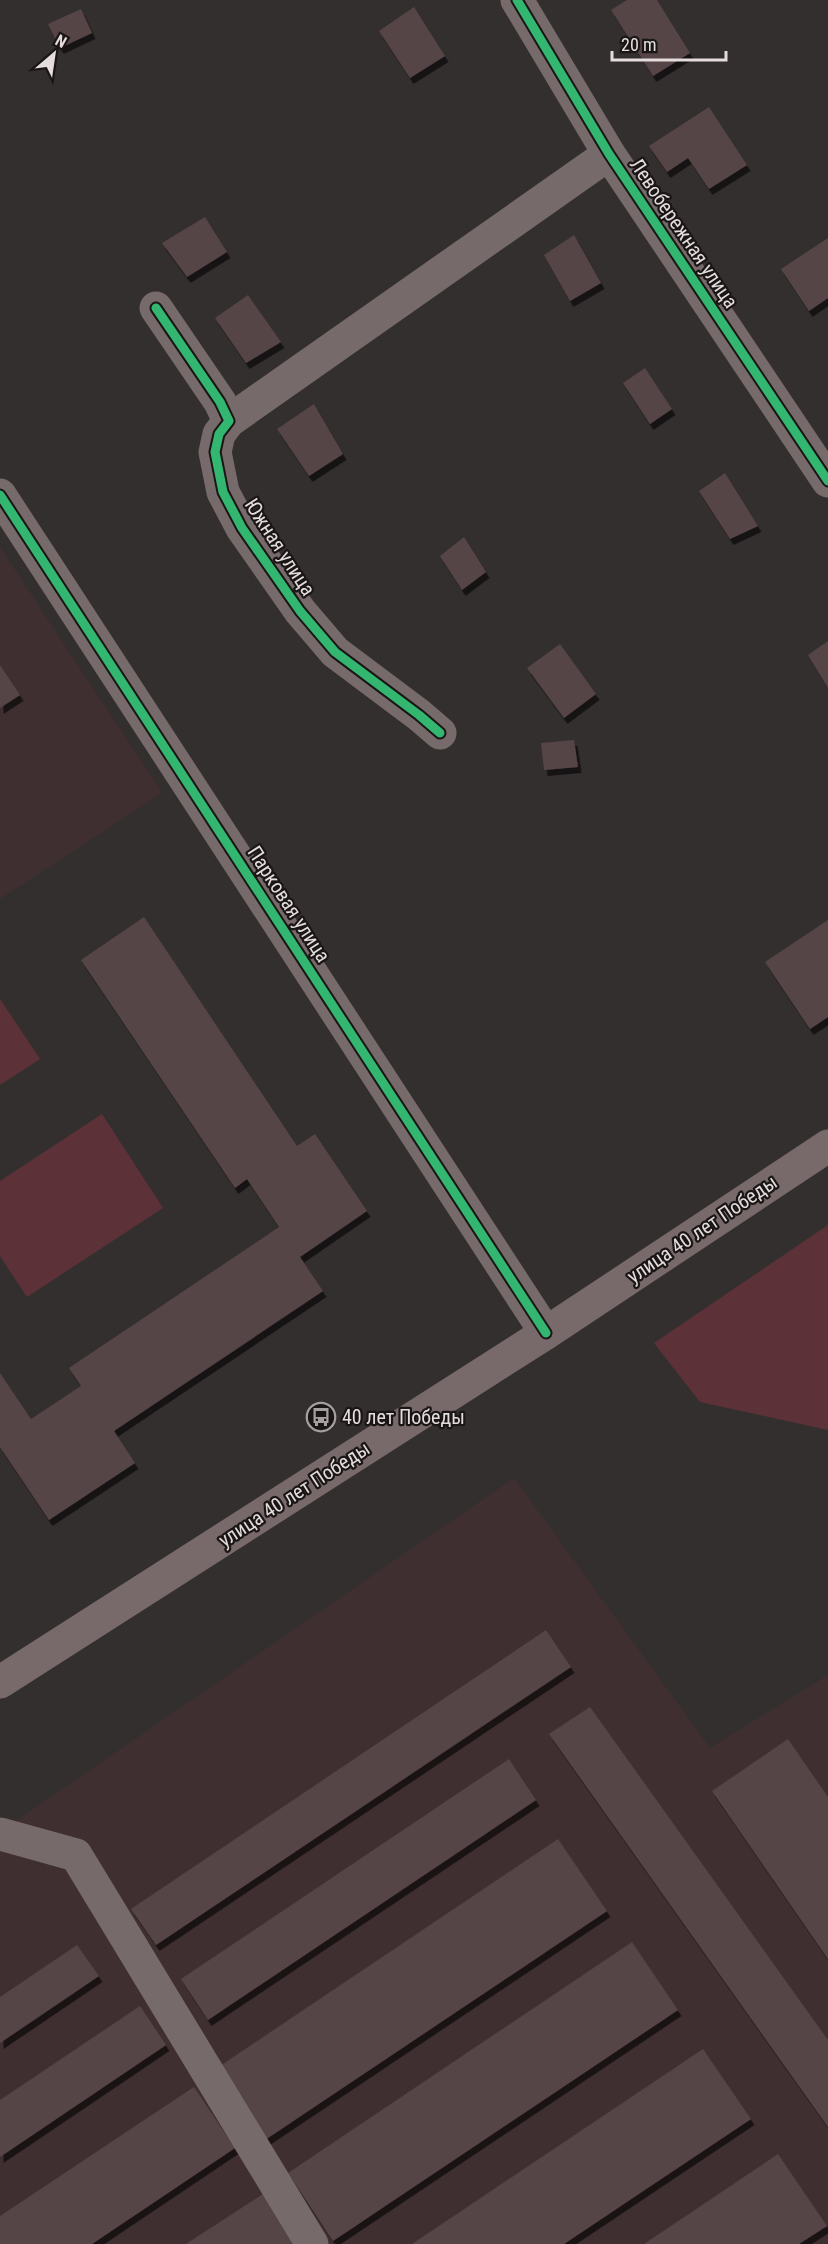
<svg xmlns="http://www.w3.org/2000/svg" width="828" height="2244" font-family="'Roboto Condensed',sans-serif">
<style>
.built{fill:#3f2f31}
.green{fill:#5c3238}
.building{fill:#564447;filter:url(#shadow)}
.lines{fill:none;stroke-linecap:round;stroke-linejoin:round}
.minor{stroke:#766a6b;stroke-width:33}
.major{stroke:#786a6b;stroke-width:33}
.cycleway-casing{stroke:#1b1616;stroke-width:13}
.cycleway{stroke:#33b770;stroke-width:9}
.labels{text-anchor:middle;stroke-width:4.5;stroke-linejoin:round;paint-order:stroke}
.street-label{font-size:20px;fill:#e4dcdd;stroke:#1b1616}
.poi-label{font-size:20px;fill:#e4dcdd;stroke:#1b1616;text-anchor:start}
</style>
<defs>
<filter id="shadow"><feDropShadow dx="3.5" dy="6" stdDeviation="0" flood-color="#0009"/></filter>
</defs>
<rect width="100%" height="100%" fill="#342f2f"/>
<path class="built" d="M0,547L162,793L0,899Z
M514,1478L710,1748L828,1675V2244H0V1832Z"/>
<path class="green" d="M0,999L40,1059L0,1085Z
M102,1114L163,1208L27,1297L0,1256V1181Z
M828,1225V1430L700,1402L654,1343Z"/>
<path class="building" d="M627,0H657L690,53L653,76L611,10Z
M414,7L445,56L410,78L379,31Z
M81,9L92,33L60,48L48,24Z
M709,107L747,165L709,189L688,158L667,172L649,146Z
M205,217L227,252L187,277L162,243Z
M574,235L601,283L570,301L544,255Z
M828,238V298L809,311L781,269Z
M248,295L281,342L246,363L215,318Z
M645,368L672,409L650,424L623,383Z
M314,404L343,454L309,476L277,429Z
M725,473L758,526L730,539L699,491Z
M464,537L486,572L462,590L440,556Z
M828,641V688L808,655Z
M560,644L596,694L564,718L527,668Z
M0,665L20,695L0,708Z
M574,740L578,767L544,770L541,743Z
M144,917L297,1146L315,1134L367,1211L300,1257L323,1291L114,1431L135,1463L49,1520L0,1447V1373L31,1419L81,1386L69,1368L279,1227L247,1179L235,1188L81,960Z
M828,920V1017L810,1029L765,962Z
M546,1630L571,1667L156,1945L131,1909Z
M590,1707L828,2040V2127L549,1734Z
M788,1739L828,1797V1959L712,1791Z
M509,1759L536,1800L208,2020L181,1979Z
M558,1839L607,1911L265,2140L217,2068Z
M632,1942L678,2010L333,2241L288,2173Z
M77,1945L99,1976L0,2043V1997Z
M140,2006L166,2045L0,2157V2100Z
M703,2049L751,2119L564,2244H412Z
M194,2087L235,2148L92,2244H0V2216Z
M778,2154L827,2226L799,2244H644Z
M266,2192L301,2244H186Z"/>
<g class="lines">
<path class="minor" d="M517,0L609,154L828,481
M156,308L220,402L229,421L219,434L215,452L223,492L242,528L300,611L335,652L419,715L440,733
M229,421L609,154
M0,495L546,1333
M0,1834L76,1855L312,2244"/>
<path class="major" d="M0,1682L546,1333L828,1146"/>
<g class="cycleway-casing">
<path id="cycleway" d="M517,0L609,154L828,481
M156,308L220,402L229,421L219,434L215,452L223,492L242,528L300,611L335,652L419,715L440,733
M0,495L546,1333"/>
</g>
<use href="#cycleway" class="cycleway"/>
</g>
<defs>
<g id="bus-ring" transform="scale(1.5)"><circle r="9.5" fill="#1b1616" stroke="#a69fa0" stroke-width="1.5"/><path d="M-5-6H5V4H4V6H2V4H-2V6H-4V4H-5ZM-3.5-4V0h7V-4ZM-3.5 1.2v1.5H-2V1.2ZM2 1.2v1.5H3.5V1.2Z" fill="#a69fa0"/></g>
</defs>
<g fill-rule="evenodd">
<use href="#bus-ring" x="321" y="1417"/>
</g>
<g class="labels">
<g class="street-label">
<text transform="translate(684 233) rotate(56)" y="7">Левобережная улица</text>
<text transform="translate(280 547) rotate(57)" y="7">Южная улица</text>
<text transform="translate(289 904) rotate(57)" y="7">Парковая улица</text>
<text transform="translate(702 1229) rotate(-34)" y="7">улица 40 лет Победы</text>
<text transform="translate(294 1494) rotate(-33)" y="7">улица 40 лет Победы</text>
</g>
<g class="poi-label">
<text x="342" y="1424">40 лет Победы</text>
</g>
</g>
<g transform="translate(54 54) rotate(29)" stroke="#1b1616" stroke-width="4.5" paint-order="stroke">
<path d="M0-4.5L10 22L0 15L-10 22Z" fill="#e4dcdd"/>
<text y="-9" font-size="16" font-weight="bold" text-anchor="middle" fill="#e4dcdd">N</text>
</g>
<path d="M612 51v9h114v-9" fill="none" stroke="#e4dcdd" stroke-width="3"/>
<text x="621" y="51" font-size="18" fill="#e4dcdd" stroke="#1b1616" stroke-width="4.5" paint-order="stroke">20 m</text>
</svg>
